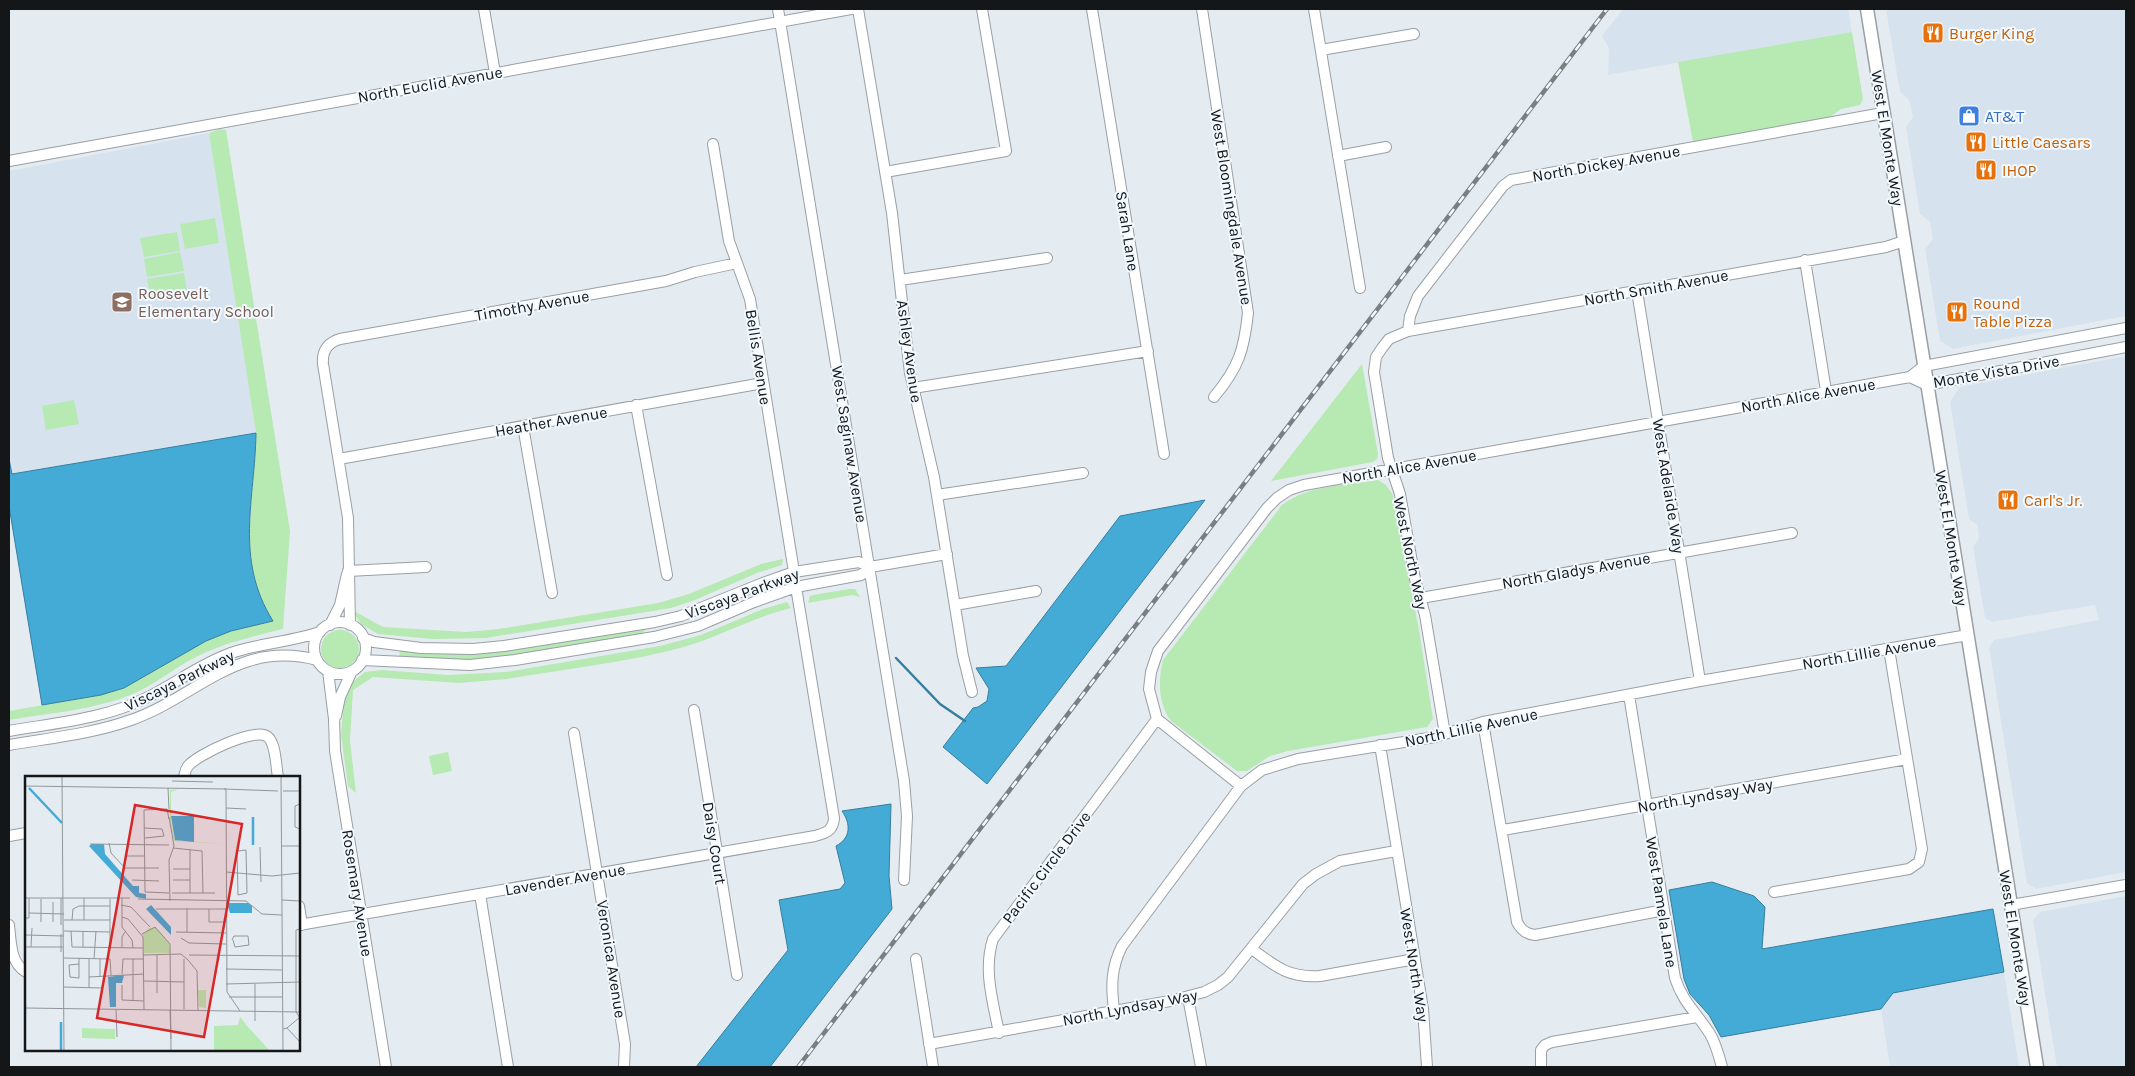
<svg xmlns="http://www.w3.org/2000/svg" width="2135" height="1076" font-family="Karla,sans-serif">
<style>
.built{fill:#d6e3ee}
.green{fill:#b7e9b2}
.water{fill:#44abd7;stroke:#367e9e}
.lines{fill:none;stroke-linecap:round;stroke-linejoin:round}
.stream{stroke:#367e9e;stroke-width:2.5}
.minor-casing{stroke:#999fa5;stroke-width:12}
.major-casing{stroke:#999fa5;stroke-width:15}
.minor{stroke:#fff;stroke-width:10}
.major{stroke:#fff;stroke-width:12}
.rail-casing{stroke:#7a7f82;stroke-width:4.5}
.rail{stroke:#f2f9ff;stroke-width:2.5;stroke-dasharray:8;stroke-linecap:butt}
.labels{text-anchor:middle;stroke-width:4;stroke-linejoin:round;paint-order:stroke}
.food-label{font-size:16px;fill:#c56008;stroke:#f2f9ff;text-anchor:start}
.street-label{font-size:16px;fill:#141618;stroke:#f2f9ff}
.shop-label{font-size:16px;fill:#366cbe;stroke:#f2f9ff;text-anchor:start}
.education-label{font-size:16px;fill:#785e54;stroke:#f2f9ff;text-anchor:start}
.inset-river{fill:none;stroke:#44abd7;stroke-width:2.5}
.inset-road{fill:none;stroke:#91969a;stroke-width:1}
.view{fill:#d62828;fill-opacity:0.15;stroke:#d62828;stroke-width:2.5}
.inset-edge{fill:none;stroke:#141618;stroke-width:2.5}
</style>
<rect width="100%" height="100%" fill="#e5ecf1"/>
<path class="built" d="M1623,9H1848L1852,32L1608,75L1609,48L1602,36Z
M1886,9H2126V316L1953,349L1940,341L1925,249L1933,239L1930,222L1920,214L1906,127L1913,117L1909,100L1900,92Z
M209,133L256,433L11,474L9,459V171Z
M2126,356V872L2036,889L2027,883L1989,647L1994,640L2099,620L2095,605L1992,622L1985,618L1973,547L1979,538L1977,525L1969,519L1950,402L1960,387Z
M2126,896V1067H2057L2033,920L2040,912Z
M2004,972L2019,1067H1890L1881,1009L1893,993Z"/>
<path class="green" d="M1852,32L1863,99L1860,105L1841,109L1827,119L1693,142L1678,62Z
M220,129L226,130L290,531L283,629C251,637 222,643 192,659C172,670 154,685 133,694C94,710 50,713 9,720V711L101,695L124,688L206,641L231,631L272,621C235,559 255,500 256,433L209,133Z
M215,218L219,243L185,249L180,224Z
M177,232L180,251L144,257L140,238Z
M180,252L184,271L147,277L144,259Z
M184,273L187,291L151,298L147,279Z
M1362,364L1378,454L1377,459L1373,462L1271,481Z
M74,400L79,424L46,430L42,406Z
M1378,480L1386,485L1393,495L1419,630L1433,719L1427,727L1288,751L1270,756L1247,771H1237L1171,721C1158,703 1158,681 1163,660L1282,505C1308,485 1347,485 1378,480Z
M783,559L782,565L757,573L695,600L671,608L486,638L433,639L378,634L361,624L352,610L383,627L466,632L499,629L658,603L689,594L761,564Z
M849,589H855L860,597L852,595L808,603L810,596L813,595Z
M787,602L791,608C753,617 718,638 680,648C624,663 564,669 507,679L459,683L373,677L353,690L350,741L356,793L348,786L341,734L344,700L350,684L365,672L382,670L448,675L506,672L660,646L701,635L763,609Z
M647,628L641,635L506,658L476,661L399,658L400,650L471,653Z
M321 649a19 19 0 1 1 38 0a19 19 0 1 1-38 0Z
M448,752L452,771L433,775L429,756Z"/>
<path class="water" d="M256,433C255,499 234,559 273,621L231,631L206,641L124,688L101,695L42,705L9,506V459L12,474Z
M1205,500L987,784L943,747L973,708L978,707L987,701L989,689L976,668L1006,666L1120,516Z
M891,804L889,876L892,909L770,1067H696L788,950L779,900L840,889L845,883L836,846C851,838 851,824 842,811Z
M1712,882L1754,896L1765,907L1762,949L1993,909L2004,972L1893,993L1881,1009L1721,1037L1709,1015L1690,994L1684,979L1669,890Z"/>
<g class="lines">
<path class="stream" d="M896,658L940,704L965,721"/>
<g class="minor-casing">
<path id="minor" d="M484,9L495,73
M778,9L904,781L907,816L904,880
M858,9L892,213L910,373L934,477L963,656L972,692
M1092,9L1164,454
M1202,9L1248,313C1244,350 1239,367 1214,397
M1314,9L1360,288
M1321,50L1414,34
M713,144L729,241L750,299L794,572
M1338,156L1386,147
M9,161L851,9
M885,172L1006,151L982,9
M1805,260L1826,391
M900,280L1047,258
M1637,291L1700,681
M1408,331L1410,316L1418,296L1503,186L1511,180L1883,113
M1910,377L1927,385L2126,347
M913,388L1148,351
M636,405L667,575
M523,426L552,593
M339,459L763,383
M937,495L1083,473
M870,567L947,554
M348,571L426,567
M1421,598L1792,533
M955,605L1036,591
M314 648a26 26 0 1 1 52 0a26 26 0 1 1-52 0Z
M330,625L340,605L347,574
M350,625L348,518L323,364C322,351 327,343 340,339L666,281L695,272L737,263
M363,638L374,642L421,648L473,649L504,646L655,622L681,616L763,583L794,572L859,562L870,567
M362,660L470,665L515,660L654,637L698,626L754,602L796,587L861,575L870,567
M328,671L334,719L335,751L386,1067
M1629,695L1675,978C1683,1003 1697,1013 1710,1034C1716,1044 1719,1056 1722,1067
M694,710L737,975
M336,716L340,697L352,671
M1483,722L1517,922C1521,930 1526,934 1535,935L1664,910
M9,731C55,723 104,719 146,698C175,684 200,664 231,653C260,643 291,642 320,632
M574,733L625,1044L624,1067
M1445,734L1425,615L1415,579L1400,494L1388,458L1374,372L1376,357L1382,348L1389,339L1408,331L1886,247L1904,241
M9,745C49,738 92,734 131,720C197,697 238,639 317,660
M1380,745L1423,1009L1427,1067
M184,777C185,773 185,770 188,766C197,755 256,726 268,737C276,744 276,767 278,777
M1241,786L1157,719L1149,689L1151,672L1158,651L1267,508L1277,498L1289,490L1304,485L1910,377L1924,366L2126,328
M1503,830L1907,759
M9,836L26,833
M1774,892L1909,869L1919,862L1922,849L1889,649
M480,894L508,1067
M2011,905L2126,885
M299,906L302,925
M9,925C11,941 10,963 26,972
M299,925L815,836C826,833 833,831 834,818L796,587
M1252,949C1276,967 1289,978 1320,976L1415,959
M916,959L933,1067
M1188,997L1201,1067
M1114,1010C1111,986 1111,968 1122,946L1241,786L1262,770L1298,759L1435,737L1483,722L1700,681L1968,635
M999,1033C993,1002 983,970 993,939L1157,719
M929,1044L1170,1001L1204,992L1218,985L1228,977L1303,884L1316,874L1340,861L1396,851
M1541,1067V1050L1545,1045L1552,1042L1697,1017"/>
</g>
<g class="major-casing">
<path id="major" d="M1867,9L2037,1067"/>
</g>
<use href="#minor" class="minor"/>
<use href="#major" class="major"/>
<g class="rail-casing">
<path id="rail" d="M798,1067L1607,9"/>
</g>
<use href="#rail" class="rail"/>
</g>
<defs>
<g id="restaurant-square" transform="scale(1.125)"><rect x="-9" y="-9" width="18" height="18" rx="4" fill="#e8710a" stroke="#f2f9ff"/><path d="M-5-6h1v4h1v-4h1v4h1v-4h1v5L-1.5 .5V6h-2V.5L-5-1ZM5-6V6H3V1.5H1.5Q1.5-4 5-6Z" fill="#fff"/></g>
<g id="shop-square" transform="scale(1.125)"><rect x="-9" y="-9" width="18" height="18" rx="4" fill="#3f7fe0" stroke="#f2f9ff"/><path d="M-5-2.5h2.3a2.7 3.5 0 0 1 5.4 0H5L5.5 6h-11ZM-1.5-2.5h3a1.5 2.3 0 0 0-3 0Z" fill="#fff"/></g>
<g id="school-square" transform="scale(1.125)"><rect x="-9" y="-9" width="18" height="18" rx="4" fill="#8d6e63" stroke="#f2f9ff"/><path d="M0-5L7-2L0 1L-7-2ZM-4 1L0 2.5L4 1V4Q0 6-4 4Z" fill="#fff"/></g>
</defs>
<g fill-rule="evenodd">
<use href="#restaurant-square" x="1933" y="33"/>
<use href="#shop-square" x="1969" y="116"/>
<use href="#restaurant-square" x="1976" y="142"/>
<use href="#restaurant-square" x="1986" y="170"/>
<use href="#school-square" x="122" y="302"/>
<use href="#restaurant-square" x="1957" y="312"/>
<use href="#restaurant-square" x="2008" y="500"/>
</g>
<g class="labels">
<g class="food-label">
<text x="1949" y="39">Burger King</text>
<text x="1992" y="148">Little Caesars</text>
<text x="2002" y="176">IHOP</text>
<text x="1973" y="309">Round<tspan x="1973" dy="18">Table Pizza</tspan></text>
<text x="2024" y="506">Carl's Jr.</text>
</g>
<g class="street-label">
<text transform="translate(430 84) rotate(-10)" y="6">North Euclid Avenue</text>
<text transform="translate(1888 138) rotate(81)" y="6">West El Monte Way</text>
<text transform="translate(1606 163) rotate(-10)" y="6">North Dickey Avenue</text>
<text transform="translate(1232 207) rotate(81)" y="6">West Bloomingdale Avenue</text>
<text transform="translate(1128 231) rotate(81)" y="6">Sarah Lane</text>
<text transform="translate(1656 287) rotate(-10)" y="6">North Smith Avenue</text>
<text transform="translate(532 305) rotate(-10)" y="6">Timothy Avenue</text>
<text transform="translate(910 351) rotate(82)" y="6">Ashley Avenue</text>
<text transform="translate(759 357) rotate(81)" y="6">Bellis Avenue</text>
<text transform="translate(1996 371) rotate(-10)" y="6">Monte Vista Drive</text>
<text transform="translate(1808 395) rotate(-10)" y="6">North Alice Avenue</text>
<text transform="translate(551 421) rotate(-10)" y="6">Heather Avenue</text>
<text transform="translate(850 444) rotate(81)" y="6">West Saginaw Avenue</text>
<text transform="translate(1409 466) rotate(-10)" y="6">North Alice Avenue</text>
<text transform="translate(1669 486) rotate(81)" y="6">West Adelaide Way</text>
<text transform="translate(1952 538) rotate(81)" y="6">West El Monte Way</text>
<text transform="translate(1411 553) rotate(78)" y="6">West North Way</text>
<text transform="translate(1576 570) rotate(-10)" y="6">North Gladys Avenue</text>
<text transform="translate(742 593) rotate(-20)" y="6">Viscaya Parkway</text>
<text transform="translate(1869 652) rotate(-10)" y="6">North Lillie Avenue</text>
<text transform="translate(179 680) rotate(-26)" y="6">Viscaya Parkway</text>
<text transform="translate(1471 727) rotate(-12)" y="6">North Lillie Avenue</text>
<text transform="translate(1705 795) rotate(-10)" y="6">North Lyndsay Way</text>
<text transform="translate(715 843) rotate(81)" y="6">Daisy Court</text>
<text transform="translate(1046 867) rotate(-53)" y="6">Pacific Circle Drive</text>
<text transform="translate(565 879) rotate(-10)" y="6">Lavender Avenue</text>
<text transform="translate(358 893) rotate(81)" y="6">Rosemary Avenue</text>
<text transform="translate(1662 902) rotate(81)" y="6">West Pamela Lane</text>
<text transform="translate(2016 938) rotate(81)" y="6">West El Monte Way</text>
<text transform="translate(612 959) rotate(81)" y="6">Veronica Avenue</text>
<text transform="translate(1415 965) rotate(81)" y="6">West North Way</text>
<text transform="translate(1130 1007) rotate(-11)" y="6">North Lyndsay Way</text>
</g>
<g class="shop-label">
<text x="1985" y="122">AT&amp;T</text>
</g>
<g class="education-label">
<text x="138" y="299">Roosevelt<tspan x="138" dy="18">Elementary School</tspan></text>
</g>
</g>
<g transform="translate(25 776)">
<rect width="275" height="275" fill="#e5ecf1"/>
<path d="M154,13L146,16V46L150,64L200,68L149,65L145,46V14ZM124,152H131L144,167L145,177H119L118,158ZM173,214H181V232L174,231ZM215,241L223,251L245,275H189V250L213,249ZM57,252L90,253V263L57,262Z" fill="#b7e9b2"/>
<path d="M146,40H173L169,41V66L150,64ZM67,68H79L80,78L108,110H114V117L121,118V123L111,121L64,70ZM202,127H223L227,130V137H205ZM126,129L146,151V159L121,133ZM99,199L97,207H91V231H85L83,201Z" fill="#44abd7"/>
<path class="inset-river" d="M4,12L37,47M228,41V69M36,246V275"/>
<path class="inset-road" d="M37,0L39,275M256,0L258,275M147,5L188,6M0,10L201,13M143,12L144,33M199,13L253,15M201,13L202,216L215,235M258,15H275M275,28L270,30V51L275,53M201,32L221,33M144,41L149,70L144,84L145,125M144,43L142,33L119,34L120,116L144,117M119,52L137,53L139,60L120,62M84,67L86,77L100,92H134M65,68L144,69M256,70H275M235,71L236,106M148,72L177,75L178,117M165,74V117M221,74L222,117L213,119L212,75ZM100,80H119M148,93H165M201,96L247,100L275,97M107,104L134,105M148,104H165M147,117H190M0,122H105M97,122V151L107,164L108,172M85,123V171M113,123L221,125L237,138L257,139M257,124L275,125M28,126V146M96,129L106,131L125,151M131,133H201M184,133V146H201M4,137L39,138M97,141L103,143L118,161L119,233M0,142H4V122M39,144H85M47,144L48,133L54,130H85M59,144V122M16,146V123M36,149V122M275,153L271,154V236L275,242M39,155L85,156M46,155L47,171L118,172M151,156L201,157M162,156V132M117,158L130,151L145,168L146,275M0,159L39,160M156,162L164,167L201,168M207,164L209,160H223L224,169L210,171L208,164M0,171H38M6,171L7,152M58,171V155M97,172V161L100,156M36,176V158M118,179L156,178L163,184L172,195L173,234M164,179L275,180M39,182L85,183L86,199M54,182V202L45,201L44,189L54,188M64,183V212M69,183L71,155M75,183V201M108,183V225M159,183V233M201,193L257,194M97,198L98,183H119M64,201L119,198M119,205L159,206M201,208L275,206M230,208V245M97,209V224L119,225M38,211L77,212M132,217V179M204,221H257M0,232L275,236M91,234L92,261M145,234L146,263M262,252L274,242M258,253L262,252L275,266"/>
<path class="view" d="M110,29L217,48L179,261L72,242Z"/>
<rect width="275" height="275" class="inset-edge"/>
</g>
<rect width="2135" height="1076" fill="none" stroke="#141618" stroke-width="20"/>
</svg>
